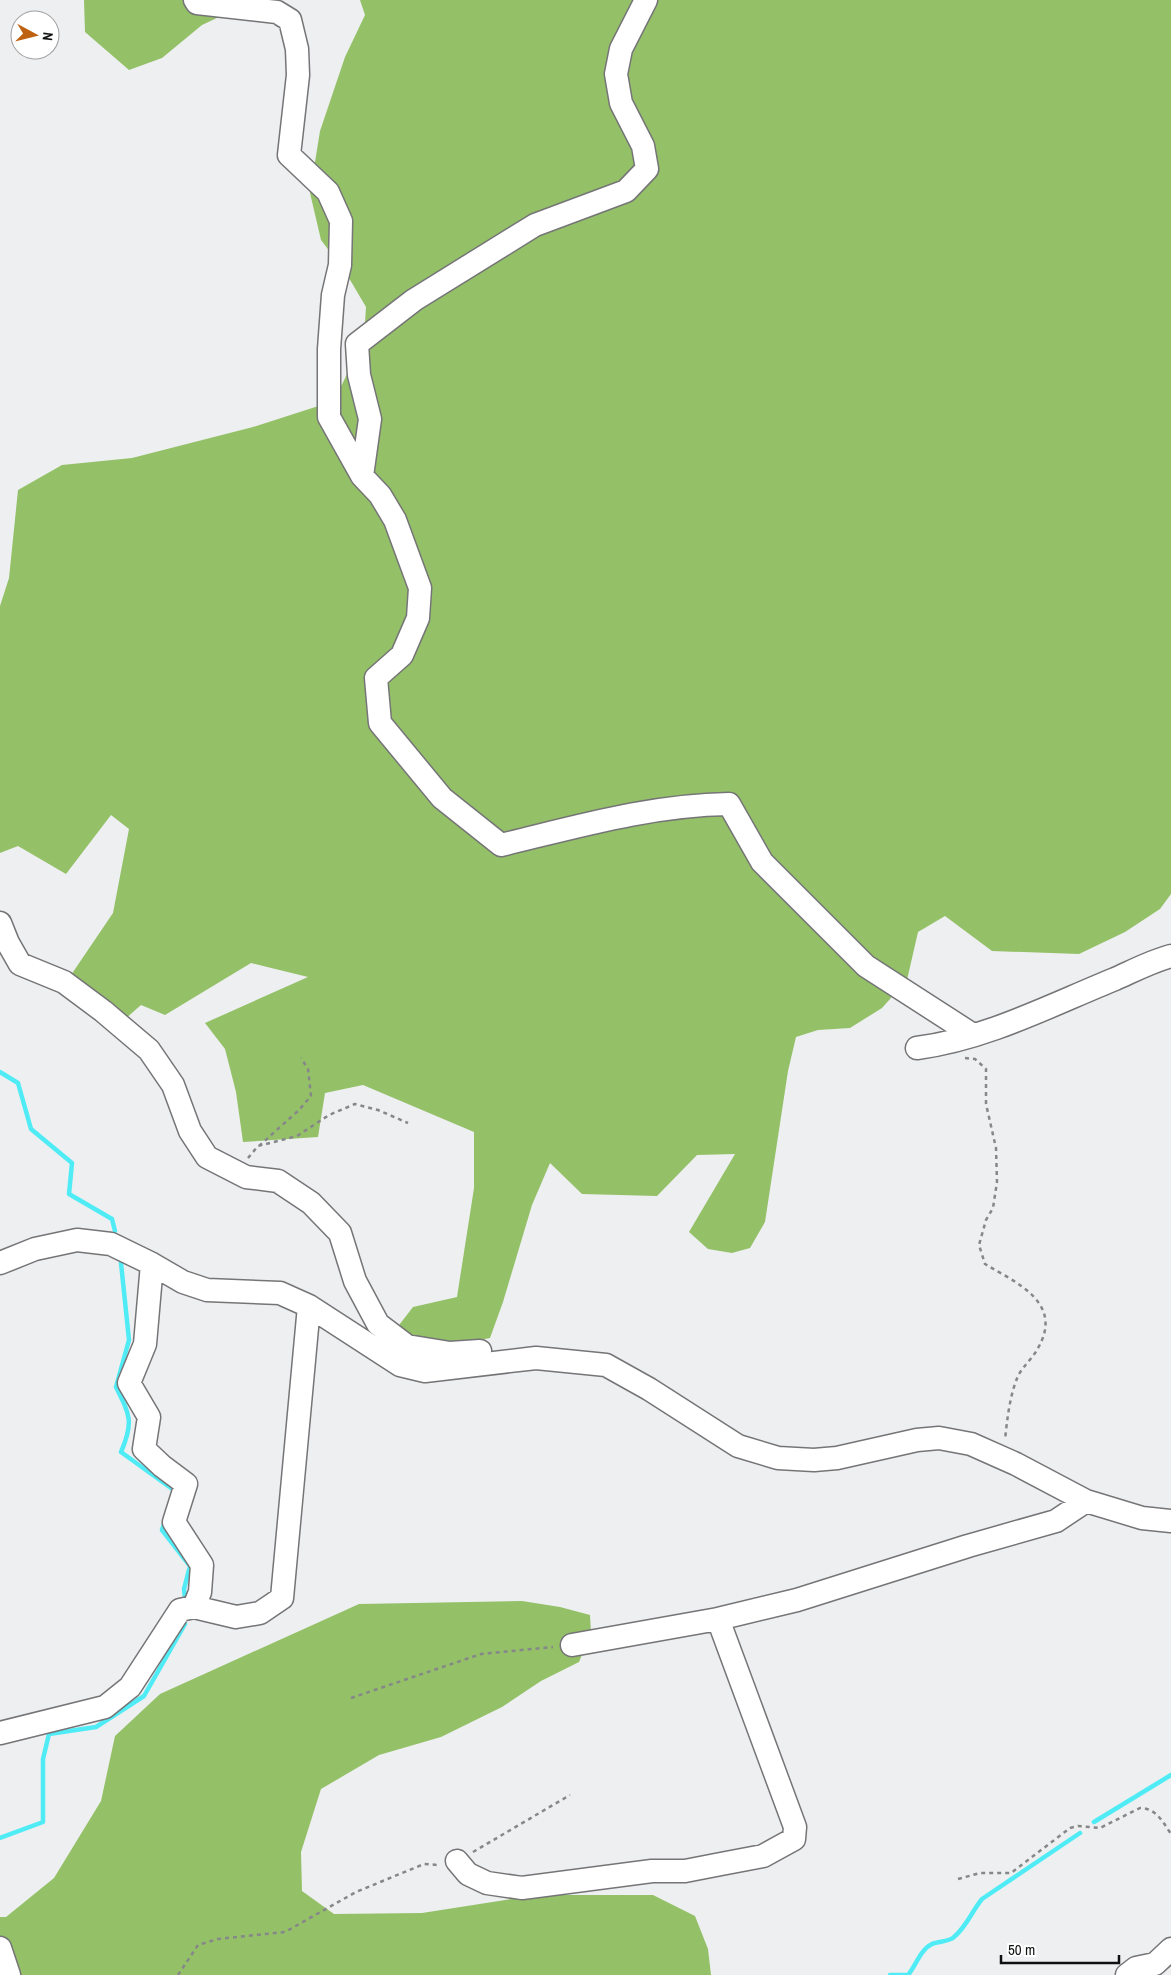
<svg xmlns="http://www.w3.org/2000/svg" width="1171" height="1975" font-family="'Archivo Narrow',sans-serif">
<style>
.forest{fill:#94c168}
.lines{fill:none;stroke-linecap:round;stroke-linejoin:round}
.stream{stroke:#4fecf6;stroke-width:4.5}
.minor-casing{stroke:#757577;stroke-width:25}
.path{stroke:#868788;stroke-width:2.5;stroke-dasharray:4 4;stroke-linecap:butt}
.minor{stroke:#fff;stroke-width:22}
</style>
<rect width="100%" height="100%" fill="#eeeff1"/>
<path class="forest" d="M84,0H255L202,25L162,58L129,70L85,32Z
M360,0H1171V894L1160,909L1125,932L1079,954L992,951L945,916L918,932L907,980L882,1008L850,1028L818,1030L796,1037L788,1071L765,1222L750,1248L732,1253L708,1249L689,1232L735,1154L697,1155L657,1196L582,1194L550,1163L532,1205L503,1302L490,1338L459,1344H419L396,1329L413,1307L457,1297L474,1188V1132L363,1085L325,1093L318,1137L243,1142L236,1092L225,1049L205,1023L308,977L251,963L165,1015L141,1005L124,1020L71,975L113,913L129,829L111,815L66,874L18,846L0,853V606L9,578L18,490L62,465L132,458L253,427L334,401L364,339L366,307L346,273L321,240L310,193L320,131L345,57L365,15Z
M522,1601L560,1607L590,1615L591,1633L579,1662L541,1681L502,1707L441,1737L379,1755L321,1789L301,1852L302,1891L334,1914L422,1913L537,1895H653L695,1916L708,1949L711,1975H0V1917H6L54,1878L101,1801L115,1736L160,1694L359,1604Z"/>
<g class="lines">
<path class="stream" d="M0,1072L18,1083L31,1129L72,1163L69,1194L112,1219L115,1231
M121,1263L129,1340L116,1387C130,1415 134,1422 121,1452L175,1491L174,1493
M165,1521L162,1530L190,1566L184,1589L185,1598
M1094,1822L1171,1775
M0,1838L43,1822V1759L49,1734L96,1727L144,1696L185,1624
M890,1975H908C916,1965 921,1949 932,1944C939,1941 949,1942 954,1937C967,1926 972,1911 982,1899L1080,1833"/>
<g class="minor-casing">
<path id="minor" d="M195,0L197,3L277,12L290,20L297,49L298,75L289,155L328,192L341,221L340,265L333,295L329,349V417L362,476L380,495L395,520L420,588L418,618L402,655L376,678L380,723L442,798L501,845C576,827 651,805 729,804L762,862L866,966L973,1035
M362,476L370,419L359,375L357,344L414,300L535,225L626,191L647,169L643,146L621,103L616,74L621,49L646,0
M0,923L8,943L20,964L64,982L103,1011L149,1050L173,1085L190,1131L207,1157L246,1177L278,1181L311,1203L340,1233L355,1281L378,1324L407,1346L450,1353L480,1351
M917,1048C986,1039 1051,1005 1115,979C1133,971 1152,961 1171,956
M0,1263L35,1249L77,1240L111,1244L152,1264L183,1282L207,1290L280,1293L309,1306L400,1365L425,1371L536,1358L606,1365L649,1389L738,1446L778,1458L814,1460L837,1458L917,1440L939,1438L971,1444L1016,1464L1086,1501L1142,1518L1171,1521
M152,1264L145,1344L129,1383L149,1417L144,1449L162,1466L186,1484L174,1522L202,1565L200,1592L194,1607
M572,1645L718,1619
M0,1733L105,1707L130,1687L180,1610L194,1607L236,1617L260,1613L282,1598L309,1306
M457,1861L468,1874L487,1883L522,1888L652,1871H685L721,1864L763,1856L794,1839L795,1827L718,1619L797,1600L968,1546L1056,1521L1086,1501
M0,1948L9,1975
M1127,1975L1136,1968L1155,1964L1171,1949"/>
</g>
<path class="path" d="M965,1058L975,1059L986,1069V1104L996,1148L997,1182L993,1208L986,1220L979,1245L985,1264C1017,1283 1064,1303 1038,1348C1033,1358 1023,1366 1018,1376C1010,1394 1007,1420 1005,1440
M259,1146L299,1110L311,1096L308,1069L301,1058
M248,1158L258,1146L297,1136L329,1115L355,1104L378,1110L408,1123
M351,1698L481,1654L553,1647
M473,1852L570,1795
M958,1879L980,1873H1011L1070,1828L1078,1826L1100,1828L1140,1808C1156,1808 1163,1822 1171,1834
M178,1975L198,1945L218,1939L285,1932L356,1892L424,1864L438,1865"/>
<use href="#minor" class="minor"/>
</g>
<g transform="translate(35 35) rotate(97)"><circle r="24" fill="#ffffff" stroke="#9f9f9f"/>
<path d="M0-4L9 19L0 12L-9 19Z" fill="#be6212"/>
<text y="-8" font-size="14" font-weight="bold" text-anchor="middle" fill="#0f1010">N</text>
</g>
<path d="M1001 1955v8h118v-8" fill="none" stroke="#0f1010" stroke-width="2.5"/>
<text x="1008" y="1955" font-size="15" fill="#0f1010" stroke="#ffffff" stroke-width="4" paint-order="stroke">50 m</text>
</svg>
